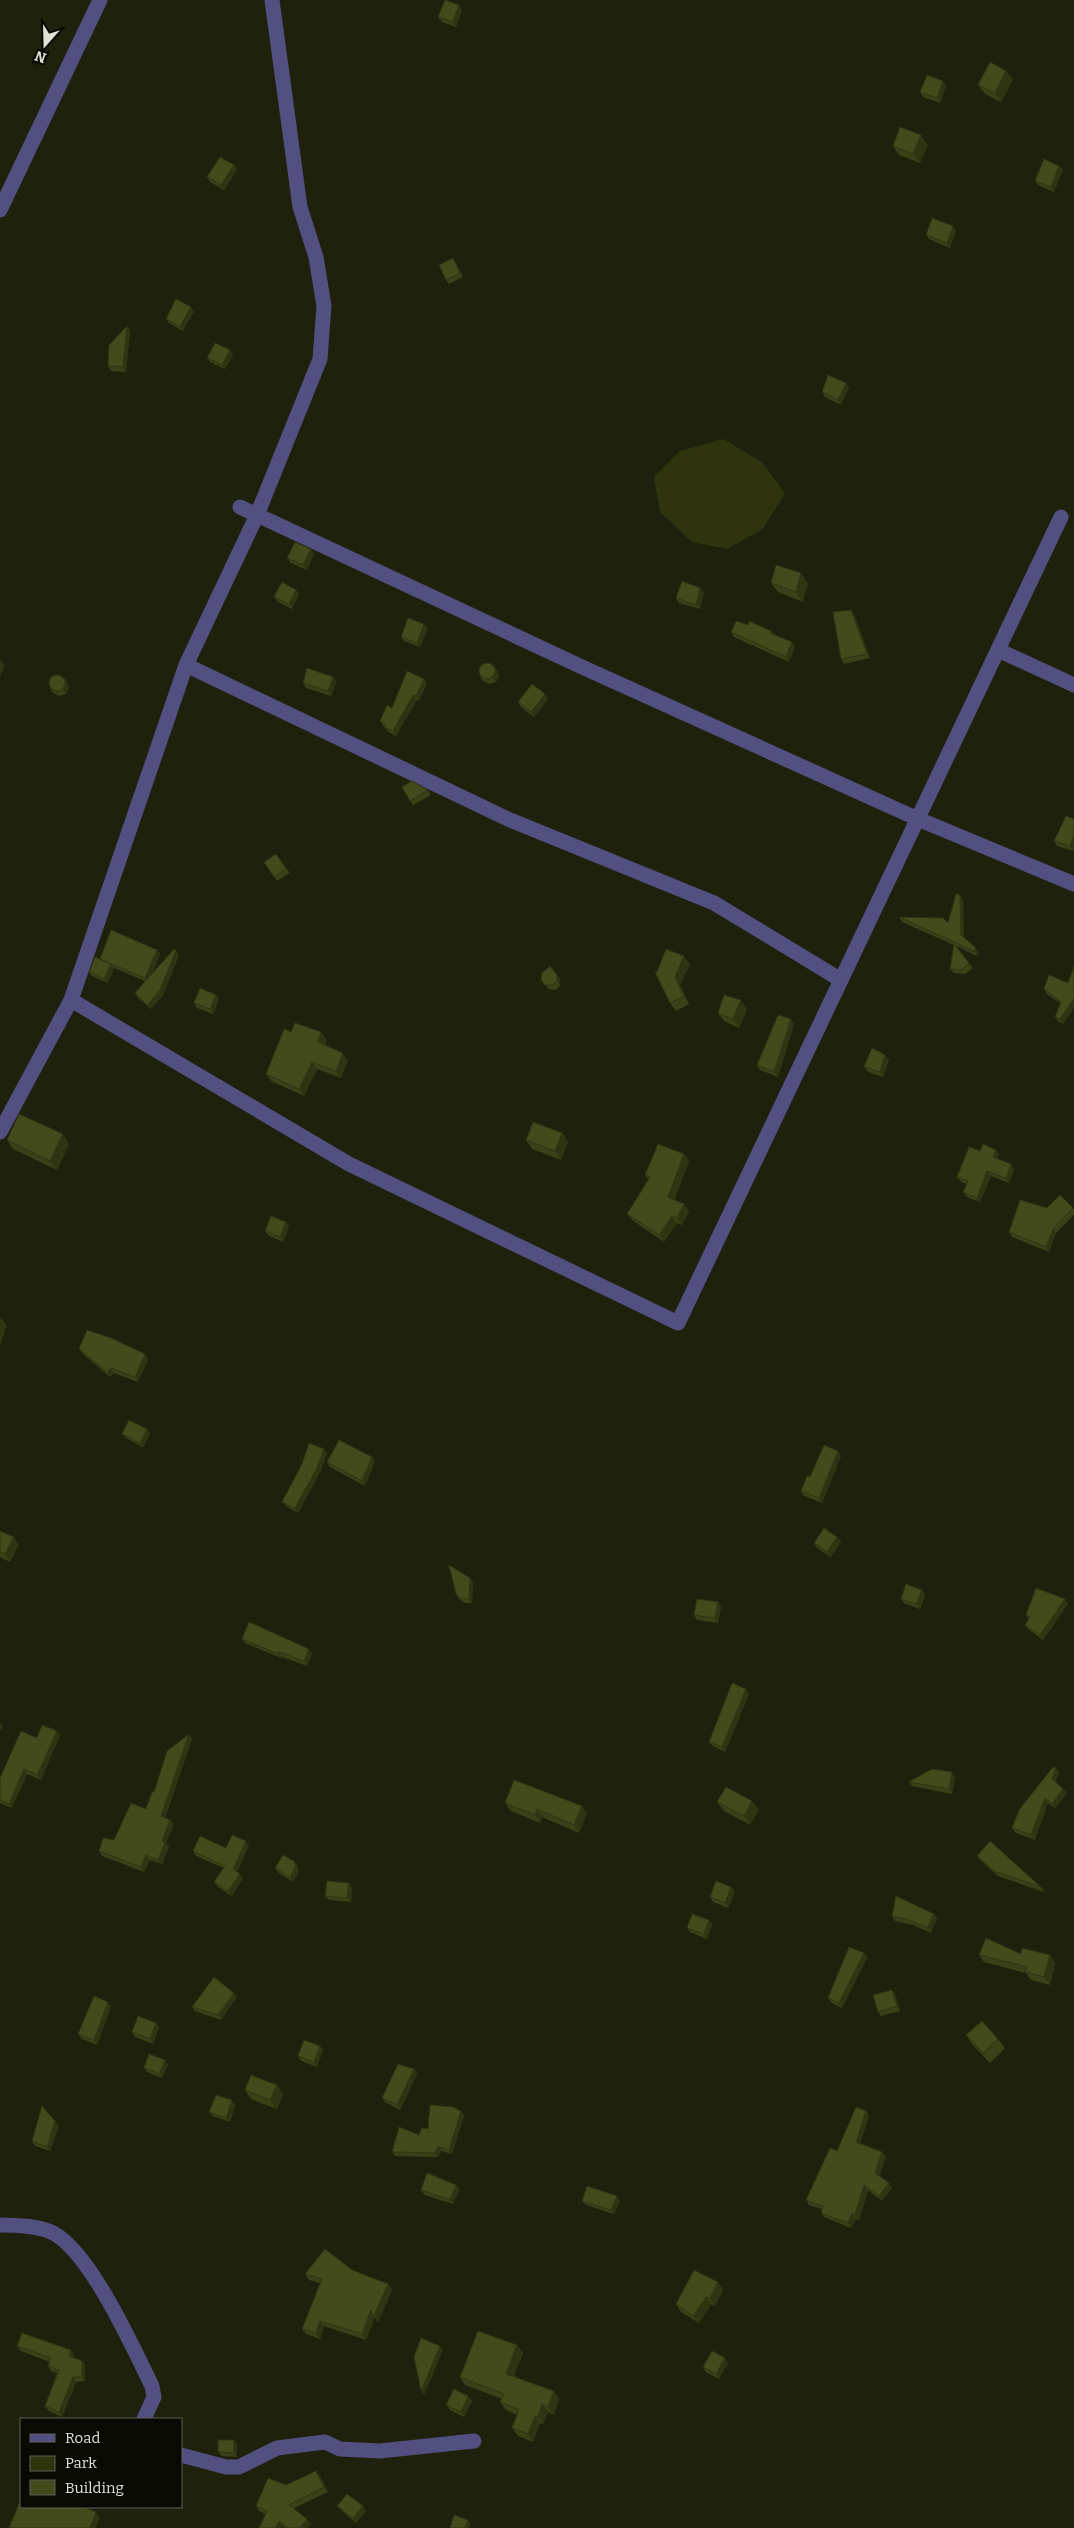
<svg xmlns="http://www.w3.org/2000/svg" width="1074" height="2528" font-family="Bitter,serif">
<style>
.green{fill:#2f340f}
.lines{fill:none;stroke-linecap:round;stroke-linejoin:round}
.street{stroke:#525081;stroke-width:15}
.wall{fill:#3a4017}
.shaded-wall{fill:#2f3413}
.building{fill:#434a1b;stroke:#2f3413}
</style>
<rect width="100%" height="100%" fill="#1e210c"/>
<path class="green" d="M723,439L762,462L785,493L763,529L727,549L692,542L660,512L654,477L680,451Z"/>
<g class="lines">
<path class="street" d="M0,210L100,0
M240,507L582,667L918,819L1074,884
M998,650L1074,685
M186,665L510,820L714,903L841,980
M71,1000L349,1164L678,1323L1061,517
M0,1132L71,1000L186,665L257,515L320,359L324,306L316,257L300,207L272,0
M0,2225C15,2225 35,2226 49,2231C88,2246 133,2348 152,2386L154,2397L144,2419
M181,2455L226,2467H239L277,2448L325,2442L340,2449L380,2451L474,2441"/>
</g>
<path class="wall" d="M459,5L462,10L456,27L442,22L438,17Z
M1006,71L1013,80L1001,102L985,94L978,85Z
M946,86L940,103L923,97L920,92Z
M928,145L920,163L899,155L893,146Z
M234,165L237,170L224,190L210,182L207,177Z
M1059,166L1063,170L1054,192L1038,185L1035,181Z
M956,231L950,248L929,239L926,235Z
M453,258L463,277L449,284L446,280Z
M194,311L183,331L169,323L166,319Z
M127,326L130,331L126,372L111,371L108,366Z
M233,355L225,369L210,362L207,358Z
M846,383L849,387L841,405L825,397L822,392Z
M314,553L307,570L291,563L287,558Z
M771,583H808L803,602L778,592Z
M296,590L299,594L292,609L278,602L274,597Z
M704,592L700,609L679,603L676,598Z
M854,614L870,658L844,664L841,659Z
M748,625L771,631L774,635L792,642L795,647L789,662L734,637L731,632Z
M428,628L420,647L404,641L401,637Z
M493,665L497,670L499,676L496,682L489,684L483,681L480,676Z
M333,677L336,682L331,696L306,688L303,683Z
M67,682L69,688L66,694L59,696L53,693L50,688Z
M427,683L419,701L417,700L396,736L387,731L380,721L392,708Z
M548,699L534,717L521,707L518,702Z
M428,790L431,795L413,805L410,801Z
M1074,819V849L1073,851L1057,846L1054,841Z
M276,854L290,873L277,881L264,862Z
M963,899L964,938L979,953L977,956L956,946L973,968L965,974L954,973L950,969L954,945L902,922L899,917L948,923Z
M157,950L160,954L152,974L179,955L163,995L151,1009L138,998L135,993L145,981L114,968L108,983L92,976L89,972L100,959Z
M690,964L680,985L689,1004L676,1011L670,1003L657,972Z
M560,979V986L555,990L549,989L541,980Z
M1068,983L1063,1024L1058,1021L1055,1017L1060,1003L1047,994L1044,989Z
M216,995L219,999L213,1014L197,1008L194,1003Z
M747,1009L739,1028L724,1021L718,1013Z
M791,1019L794,1024L778,1077L760,1070L757,1065Z
M291,1032H321L326,1040L325,1045L348,1060L341,1078L317,1069L304,1096L271,1081L266,1074Z
M889,1060L883,1077L868,1072L864,1067Z
M562,1133L568,1142L561,1160L532,1149L526,1140Z
M7,1140L69,1144L57,1170L13,1149Z
M996,1150L999,1154L997,1158L1014,1169L1009,1183L991,1176L980,1202L967,1197L963,1192L967,1184L961,1182L957,1177L980,1151Z
M689,1161L674,1200L684,1204L689,1211L682,1225L677,1223L664,1242L632,1220L627,1214L649,1180L645,1175Z
M1060,1195L1074,1209V1215L1056,1233L1049,1252L1012,1237L1009,1232L1047,1208Z
M286,1222L289,1226L283,1242L269,1236L265,1231Z
M79,1349L145,1354L148,1359L138,1382L114,1373L110,1377L82,1353Z
M147,1429L150,1434L143,1447L126,1438L122,1434Z
M324,1449L327,1453L320,1472L298,1513L286,1506L282,1502Z
M841,1456L822,1503L804,1496L801,1491L810,1477Z
M375,1461L365,1486L330,1467L327,1462Z
M0,1531L19,1545L10,1562L0,1557Z
M837,1537L841,1542L831,1557L817,1548L814,1543Z
M473,1582L472,1603H465L459,1599L456,1594Z
M922,1590L925,1595L920,1609L904,1603L901,1599Z
M1065,1599L1068,1604L1043,1640L1028,1629L1025,1625L1029,1619L1026,1615Z
M718,1602L721,1607L718,1623L697,1620L694,1615Z
M242,1639L309,1649L312,1654L307,1666L282,1657L281,1658L245,1643Z
M746,1689L749,1694L725,1752L713,1746L709,1742Z
M189,1734L192,1739L165,1818L174,1824L166,1843L169,1847L162,1864L150,1860L144,1872L102,1856L99,1851L114,1840L146,1809L154,1792Z
M60,1735L41,1780L27,1774L12,1808L0,1803V1778L37,1738Z
M1056,1768L1059,1773L1055,1782L1067,1793L1055,1808L1048,1803L1035,1840L1016,1833L1012,1828Z
M955,1777L952,1794L912,1786L909,1782Z
M717,1802L759,1810L750,1825L724,1811Z
M505,1803L587,1813L579,1833L542,1817L540,1823L511,1811Z
M249,1845L237,1872L243,1878L232,1896L218,1887L214,1882L224,1868L196,1856L193,1851Z
M977,1856L1041,1887L1044,1892L998,1876L980,1860Z
M295,1862L298,1867V1873L293,1882L279,1873L275,1868Z
M349,1883L352,1888L351,1902L329,1900L325,1896Z
M731,1887L735,1892L728,1908L713,1902L710,1897Z
M934,1914L937,1918L931,1933L913,1925L895,1921L892,1916Z
M709,1920L712,1925L707,1939L690,1932L687,1928Z
M864,1953L867,1958L842,2008L832,2003L828,1998Z
M1021,1954L1050,1955L1055,1963L1050,1985L1031,1980L1026,1973L984,1962L979,1955Z
M892,1990L895,1994L900,2011L881,2016L878,2012Z
M234,1993L237,1997L221,2020L195,2011L192,2007Z
M111,2007L97,2045L82,2039L78,2034Z
M156,2023L159,2027L153,2044L135,2037L132,2032Z
M966,2035L998,2039L1005,2048L990,2063L972,2044Z
M320,2046L323,2050L317,2067L301,2061L298,2056Z
M168,2065L162,2078L147,2072L144,2068Z
M414,2069L417,2074L400,2110L385,2102L382,2098Z
M277,2085L283,2094L277,2109L251,2099L245,2090Z
M235,2105L230,2122L213,2116L209,2112Z
M866,2111L869,2116L860,2143L882,2152L886,2157L879,2176L892,2188L882,2201L868,2190L859,2220L856,2219L851,2228L824,2217L821,2213L822,2209L809,2205L806,2200L837,2151Z
M464,2116L452,2154L441,2151L438,2157L395,2156L392,2152L428,2129Z
M59,2126L50,2151L35,2146L32,2141Z
M456,2185L459,2190L453,2204L425,2195L421,2190Z
M582,2201H620L614,2214L586,2205Z
M352,2270L388,2284L392,2290L378,2322L375,2317L366,2340L324,2326L320,2339L306,2334L302,2329L320,2283L309,2280L305,2274Z
M718,2282L723,2290L715,2306L711,2304L699,2323L681,2312L676,2304Z
M517,2345L523,2353L514,2376L559,2399L554,2415L548,2412L543,2424L540,2423L533,2442L518,2436L512,2428L517,2415L506,2410L500,2402L502,2399L465,2385L460,2377Z
M17,2346L71,2350L74,2355L73,2357L85,2365V2381L76,2382L62,2417L49,2411L45,2406L57,2373L51,2371L48,2366L50,2362L21,2351Z
M728,2363L719,2379L706,2372L703,2367Z
M468,2396L472,2401L464,2417L450,2410L446,2405Z
M237,2444V2457L222,2456L218,2452Z
M320,2476L328,2492L294,2508L311,2524L307,2528H285L266,2514L259,2511L256,2506L286,2485Z
M337,2506L366,2511L356,2523L341,2510Z"/>
<path class="shaded-wall" d="M459,5L462,10L456,27L453,22Z
M1006,71L1013,80L1001,102L995,93Z
M943,81L946,86L940,103L937,98Z
M921,135L928,145L920,163L913,154Z
M234,165L237,170L224,190L221,185Z
M1059,166L1063,170L1054,192L1051,187Z
M953,226L956,231L950,248L947,243Z
M191,307L194,311L183,331L180,326Z
M127,326L130,331L126,372L123,367Z
M230,350L233,355L225,369L222,365Z
M846,383L849,387L841,405L838,400Z
M311,549L314,553L307,570L303,565Z
M801,573L808,583L803,602L796,592Z
M700,588L704,592L700,609L696,605Z
M296,590L299,594L292,609L289,604Z
M851,610L854,614L870,658L867,654Z
M424,624L428,628L420,647L417,643Z
M792,642L795,647L789,662L786,657Z
M0,659L5,665L0,677Z
M493,665L497,670L499,676L496,682L492,678Z
M64,677L67,682L69,688L66,694L63,689Z
M333,677L336,682L331,696L328,691Z
M424,679L427,683L419,701L416,696Z
M545,694L548,699L534,717L531,712Z
M413,695L417,700L396,736L393,731Z
M1074,835V849L1073,851L1070,846Z
M960,895L963,899L964,939L961,935Z
M976,948L979,953L977,956L974,951Z
M157,950L160,954L148,982L145,978Z
M176,950L179,955L163,995L151,1009L147,1005Z
M684,956L690,964L680,985L689,1004L684,996L675,977Z
M111,964L114,968L108,983L104,979Z
M557,975L560,979V986L557,981Z
M216,995L219,999L213,1014L210,1009Z
M1074,999V1008L1063,1024L1060,1019Z
M741,1000L747,1009L739,1028L733,1019Z
M791,1019L794,1024L778,1077L774,1072Z
M321,1032L326,1040L323,1049L318,1042Z
M343,1053L348,1060L341,1078L336,1071Z
M885,1055L889,1060L883,1077L880,1072Z
M312,1062L317,1069L304,1096L299,1089Z
M562,1133L568,1142L561,1160L555,1151Z
M63,1134L69,1144L57,1170L50,1161Z
M996,1150L999,1154L996,1161L993,1157Z
M684,1154L689,1161L673,1204L668,1197Z
M1011,1164L1014,1169L1009,1183L1006,1178Z
M987,1171L991,1176L980,1202L977,1198Z
M684,1204L689,1211L682,1225L677,1218Z
M672,1216L677,1223L664,1242L659,1235Z
M286,1222L289,1226L283,1242L280,1237Z
M1053,1229L1056,1233L1049,1252L1046,1247Z
M1,1317L7,1326L0,1345V1319Z
M145,1354L148,1359L138,1382L135,1377Z
M111,1368L114,1373L110,1377L107,1372Z
M147,1429L150,1434L143,1447L140,1443Z
M324,1449L327,1453L320,1472L298,1513L295,1508Z
M838,1451L841,1456L822,1503L819,1498Z
M372,1457L375,1461L365,1486L362,1481Z
M14,1537L19,1545L10,1562L5,1554Z
M837,1537L841,1542L831,1557L827,1552Z
M470,1578L473,1582L472,1603L469,1599Z
M922,1590L925,1595L920,1609L916,1604Z
M1065,1599L1068,1604L1043,1640L1040,1635Z
M718,1602L721,1607L718,1623L715,1618Z
M309,1649L312,1654L307,1666L304,1661Z
M279,1652L282,1657L281,1658L278,1654Z
M746,1689L749,1694L725,1752L722,1747Z
M0,1722L3,1726L0,1732Z
M57,1731L60,1735L41,1780L37,1775Z
M189,1734L192,1739L164,1820L161,1816Z
M1056,1768L1059,1773L1055,1784L1052,1779Z
M24,1769L27,1774L12,1808L9,1804Z
M952,1772L955,1777L952,1794L949,1789Z
M1063,1789L1067,1793L1055,1808L1052,1804Z
M1045,1798L1048,1803L1035,1840L1031,1835Z
M752,1801L759,1810L750,1825L744,1816Z
M582,1806L587,1813L579,1833L574,1825Z
M537,1809L542,1817L540,1823L535,1815Z
M170,1820L174,1824L166,1843L169,1847L162,1864L158,1860L162,1841Z
M246,1841L249,1845L236,1874L233,1869Z
M146,1855L150,1860L144,1872L141,1867Z
M295,1862L298,1867V1873L293,1882L290,1877Z
M240,1874L243,1878L232,1896L228,1891Z
M349,1883L352,1888L351,1902L347,1898Z
M731,1887L735,1892L728,1908L725,1903Z
M934,1914L937,1918L931,1933L927,1928Z
M709,1920L712,1925L707,1939L704,1934Z
M864,1953L867,1958L842,2008L839,2003Z
M1050,1955L1055,1963L1050,1985L1044,1977Z
M892,1990L895,1994L900,2011L897,2006Z
M234,1993L237,1997L221,2020L218,2015Z
M108,2002L111,2007L97,2045L94,2040Z
M156,2023L159,2027L153,2044L150,2039Z
M320,2046L323,2050L317,2067L314,2062Z
M165,2060L168,2065L162,2078L159,2074Z
M414,2069L417,2074L400,2110L397,2105Z
M277,2085L283,2094L277,2109L270,2100Z
M232,2100L235,2105L230,2122L226,2118Z
M461,2111L464,2116L452,2154L449,2150Z
M866,2111L869,2116L859,2146L856,2142Z
M55,2121L59,2126L50,2151L47,2147Z
M438,2146L441,2151L438,2157L435,2153Z
M882,2152L886,2157L878,2178L875,2173Z
M889,2183L892,2188L882,2201L879,2196Z
M456,2185L459,2190L453,2204L450,2200Z
M864,2185L868,2190L859,2220L855,2215Z
M617,2196L620,2201L614,2214L611,2210Z
M852,2214L856,2219L851,2228L848,2223Z
M718,2282L723,2290L715,2306L710,2298Z
M388,2284L392,2290L378,2322L375,2317L366,2340L362,2334L371,2310Z
M706,2297L711,2304L699,2323L693,2316Z
M320,2321L324,2326L320,2339L316,2333Z
M517,2345L523,2353L512,2381L506,2374Z
M440,2346L443,2350L424,2396L421,2391Z
M71,2350L74,2355L72,2360L69,2356Z
M725,2358L728,2363L719,2379L716,2374Z
M82,2361L85,2365V2381L82,2377Z
M73,2377L76,2382L62,2417L59,2412Z
M554,2391L559,2399L554,2415L548,2407Z
M468,2396L472,2401L464,2417L461,2412Z
M542,2404L548,2412L543,2424L538,2417Z
M535,2416L540,2423L533,2442L528,2434Z
M234,2440L237,2444V2457L234,2453Z
M316,2471L320,2476L328,2492L324,2487Z
M363,2506L366,2511L356,2523L353,2518Z
M96,2512L100,2518L96,2528H90Z
M307,2519L311,2524L307,2528H300Z
M468,2520L471,2524L470,2528H465Z
M279,2521L282,2526L281,2528H275Z"/>
<path class="building" d="M445,0L459,5L453,22L438,17Z
M990,62L1006,71L995,93L978,85Z
M927,75L943,81L937,98L920,92Z
M900,127L921,135L913,154L893,146Z
M220,157L234,165L221,185L207,177Z
M1044,159L1059,166L1051,187L1035,181Z
M932,218L953,226L947,243L926,235Z
M453,258L460,273L446,280L439,265Z
M176,299L191,307L180,326L166,319Z
M127,326L123,367L108,366L109,345Z
M215,343L230,350L222,365L207,358Z
M828,375L846,383L838,400L822,392Z
M295,542L311,549L303,565L287,558Z
M776,565L801,573L796,592L771,583Z
M682,581L700,588L696,605L676,598Z
M282,582L296,590L289,604L274,597Z
M851,610L867,654L841,659L833,612Z
M408,618L424,624L417,643L401,637Z
M736,621L748,625L749,621L771,631L770,633L792,642L786,657L731,632Z
M479 671a8 8 0 1 1 16 0a8 8 0 1 1-16 0Z
M307,668L333,677L328,691L303,683Z
M407,671L424,679L416,696L413,695L393,731L384,727L385,724L380,721L387,705L392,708Z
M49 683a8 8 0 1 1 16 0a8 8 0 1 1-16 0Z
M532,684L545,694L531,712L518,702Z
M412,781L428,790L410,801L402,787Z
M1066,816L1074,819V835L1070,846L1054,841Z
M276,854L286,869L274,877L264,862Z
M956,894L960,895L961,935L976,948L974,951L899,917L943,918L948,923Z
M111,930L157,950L145,978L100,959Z
M954,944L969,963L961,970L950,969Z
M174,949L176,950L160,990L147,1005L135,993Z
M666,949L684,956L675,977L684,996L670,1003L655,972H657Z
M95,957L111,964L104,979L89,972Z
M550,966L557,975V981L552,985H545L541,980L542,973Z
M1074,967V999L1060,1019L1055,1017L1061,1002L1044,989L1049,975L1068,983Z
M200,988L216,995L210,1009L194,1003Z
M724,995L741,1000L733,1019L718,1013Z
M778,1015L791,1019L774,1072L757,1065Z
M295,1023L321,1032L318,1042L343,1053L336,1071L312,1062L299,1089L266,1074L284,1029L291,1032Z
M872,1048L885,1055L880,1072L864,1067Z
M19,1114L63,1134L50,1161L7,1140Z
M533,1122L562,1133L555,1151L526,1140Z
M658,1144L684,1154L668,1197L684,1204L677,1218L672,1216L659,1235L627,1214L650,1177L645,1175Z
M983,1144L996,1150L993,1157L1011,1164L1006,1178L987,1171L977,1198L963,1192L968,1181L957,1177L969,1147L980,1151Z
M1060,1195L1073,1208L1053,1229L1046,1247L1009,1232L1020,1200L1047,1208Z
M271,1216L286,1222L280,1237L265,1231Z
M87,1330L111,1338L145,1354L135,1377L111,1368L107,1372L79,1349Z
M129,1420L147,1429L140,1443L122,1434Z
M339,1440L372,1457L362,1481L327,1462Z
M309,1443L324,1449L317,1468L295,1508L282,1502L302,1464Z
M824,1445L838,1451L819,1498L801,1491L807,1476L810,1477Z
M824,1528L837,1537L827,1552L814,1543Z
M0,1531L14,1537L5,1554L0,1552Z
M449,1565L470,1578L469,1599H462L456,1594Z
M906,1584L922,1590L916,1604L901,1599Z
M1036,1588L1065,1599L1040,1635L1025,1625L1030,1617L1026,1615Z
M697,1599L718,1602L715,1618L694,1615Z
M249,1622L309,1649L304,1661L279,1652L278,1654L242,1639Z
M732,1683L746,1689L722,1747L709,1742Z
M42,1725L57,1731L37,1775L24,1769L9,1804L0,1800V1778L21,1731L37,1738Z
M189,1734L161,1816L170,1820L162,1841L165,1842L158,1860L146,1855L141,1867L99,1851L103,1838L114,1840L131,1803L146,1809L152,1792H154L167,1751Z
M1053,1767L1056,1768L1052,1779L1063,1789L1052,1804L1045,1798L1031,1835L1012,1828L1019,1810Z
M932,1769L952,1772L949,1789L909,1782Z
M514,1780L582,1806L574,1825L537,1809L535,1815L505,1803Z
M726,1787L752,1801L744,1816L717,1802Z
M232,1835L246,1841L233,1869L240,1874L228,1891L214,1882L225,1866L193,1851L200,1836L226,1848Z
M990,1841L1041,1887L994,1871L977,1856Z
M283,1855L295,1862V1868L290,1877L275,1868Z
M327,1881L349,1883L347,1898L325,1896Z
M716,1881L731,1887L725,1903L710,1897Z
M896,1896L934,1914L927,1928L910,1920L892,1916Z
M692,1914L709,1920L704,1934L687,1928Z
M986,1938L1021,1954L1022,1948L1050,1955L1044,1977L1025,1972L1027,1967L979,1955Z
M849,1947L864,1953L839,2003L828,1998Z
M214,1977L234,1993L218,2015L192,2007Z
M892,1990L897,2006L878,2012L873,1995Z
M94,1996L108,2002L94,2040L78,2034Z
M138,2016L156,2023L150,2039L132,2032Z
M982,2021L998,2039L983,2053L966,2035Z
M304,2040L320,2046L314,2062L298,2056Z
M149,2054L165,2060L159,2074L144,2068Z
M398,2064L414,2069L397,2105L382,2098Z
M251,2075L277,2085L270,2100L245,2090Z
M216,2095L232,2100L226,2118L209,2112Z
M430,2105L453,2107L461,2111L449,2150L438,2146L435,2153L392,2152L399,2127L419,2135L422,2128L428,2129Z
M42,2106L55,2121L47,2147L32,2141Z
M856,2107L866,2111L856,2142L882,2152L875,2173L889,2183L879,2196L864,2185L855,2215L852,2214L848,2223L821,2213L823,2206L806,2200L830,2148L837,2151Z
M427,2173L456,2185L450,2200L421,2190Z
M587,2186L617,2196L611,2210L582,2201Z
M325,2249L352,2270L388,2284L374,2316L371,2310L362,2334L320,2321L316,2333L302,2329L322,2279L305,2274Z
M694,2270L718,2282L710,2298L706,2297L693,2316L676,2304Z
M478,2331L517,2345L506,2374L554,2391L548,2407L542,2404L538,2417L535,2416L528,2434L512,2428L519,2410L500,2402L504,2394L460,2377Z
M22,2333L71,2350L69,2356L82,2361V2377H73L59,2412L45,2406L59,2370L48,2366L51,2358L17,2346Z
M421,2338L440,2346L421,2391L414,2357Z
M712,2351L725,2358L716,2374L703,2367Z
M454,2389L468,2396L461,2412L446,2405Z
M218,2440H234V2453L218,2452Z
M316,2471L324,2487L289,2505L307,2519L300,2528H288L279,2521L275,2528H259L267,2511L256,2506L268,2478L286,2485Z
M347,2494L363,2506L353,2518L337,2506Z
M21,2499V2507H83L96,2512L90,2528H9Z
M454,2515L468,2520L465,2528H450Z"/>
<rect x="20" y="2418" width="162" height="90" fill="#080a03" stroke="#5e6057"/>
<rect x="30" y="2434" width="25" height="8" fill="#525081" stroke="#5e6057"/>
<text x="65" y="2443" font-size="15" fill="#dfe2d5">Road</text>
<rect x="30" y="2456" width="25" height="15" fill="#2f340f" stroke="#5e6057"/>
<text x="65" y="2468" font-size="15" fill="#dfe2d5">Park</text>
<rect x="30" y="2480" width="25" height="15" fill="#434a1b" stroke="#5e6057"/>
<text x="65" y="2493" font-size="15" fill="#dfe2d5">Building</text>
<g transform="translate(45 45) rotate(200)" stroke="#080a03" stroke-width="4" paint-order="stroke">
<path d="M0-4L9 19L0 12L-9 19Z" fill="#dfe2d5"/>
<text y="-8" font-size="14" font-weight="bold" text-anchor="middle" fill="#dfe2d5">N</text>
</g>
</svg>
